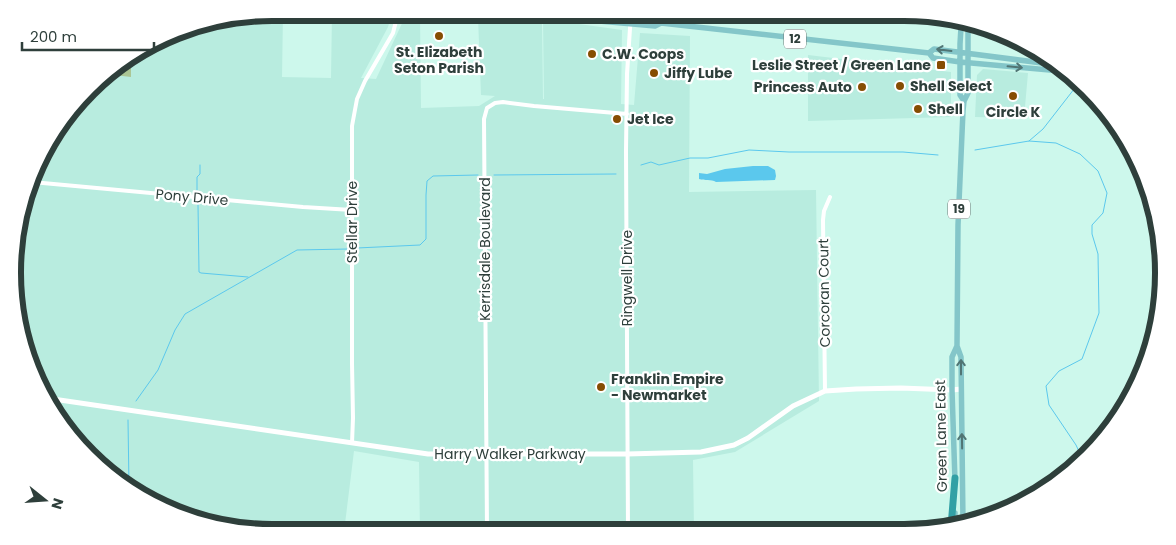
<svg xmlns="http://www.w3.org/2000/svg" width="1176" height="545" font-family="Poppins,sans-serif">
<style>
.built{fill:#b8ecdf}
.green{fill:#abc695}
.water{fill:#5bc8ed}
.lines{fill:none;stroke-linecap:round;stroke-linejoin:round}
.stream{stroke:#5bc8ed;stroke-width:1}
.street{stroke:#fff;stroke-width:4}
.secondary{stroke:#fff;stroke-width:5}
.primary{stroke:#84c6c9;stroke-width:5.5}
.highway{stroke:#32a0a5;stroke-width:7}
.oneway{stroke:#507574}
.poi-dot{fill:#864d02;stroke:#fff;stroke-width:2}
.labels{text-anchor:middle;stroke-width:4.5;stroke-linejoin:round;paint-order:stroke}
.shield{fill:#fff;stroke:#6d7976;stroke-width:1}
.shield-label{font-size:12px;font-weight:bold;fill:#2e3f3b}
.poi-label{font-size:14px;font-weight:bold;fill:#2e3f3b;stroke:#fff;text-anchor:start}
.street-label{font-size:14px;fill:#2e3f3b;stroke:#fff}
.rim{fill:none;stroke:#2e3f3b;stroke-width:6}
</style>
<rect width="100%" height="100%" fill="#cdf8ec"/>
<path class="built" d="M272,13H283L282,77L331,78L332,13H392L388,27L361,78L376,79L405,17L420,15L421,108L479,106L495,96L481,95L478,17L542,24L543,99H529H544L543,19L622,30L621,104L634,105L640,33L690,36L689,192L816,190L819,401L735,452L693,460L694,531L420,532L419,462L354,451L344,532H272L173,513L150,499L147,492H139L101,468L47,402L15,307L17,222L47,142L101,77L189,26Z
M808,55L951,72V117L808,121Z
M983,69L1028,73L1024,118L975,117L977,75Z"/>
<path class="green" d="M131,60V77L106,74L115,69L121,68L122,65Z"/>
<path class="water" d="M753,166H768L775,170L776,176L775,180L716,182C711,179 705,181 699,179V173L707,174L725,169Z"/>
<g class="lines">
<path class="stream" d="M1029,141L1043,129L1078,84
M975,150L1029,141L1056,143L1080,154L1098,171L1107,193L1103,213L1092,225V234L1098,254L1099,313L1082,359L1059,371L1046,386L1049,405L1076,445L1082,458
M641,165L651,162L659,165L690,158H708L749,150L789,152H903L938,155
M494,175L616,174
M197,190V177L200,174V165
M198,204L199,272L201,273L248,277
M357,248L420,245L426,239V195L427,181L433,176L478,175
M136,401L158,370L175,330L185,314L297,250L348,249
M128,420L129,486"/>
<path class="street" d="M32,182L303,207L352,210
M825,391L823,220L824,211L830,197
M352,443L353,418L352,363V126L357,99L365,81L393,33L398,13
M628,531L626,151L627,74L631,13
M487,532L484,119L487,108L495,103L503,102L534,106L627,114"/>
<path class="secondary" d="M46,398L428,454H627L701,452L734,445L748,438L793,406L825,391L856,389L901,388L952,390L961,389"/>
<path class="primary" d="M558,13L595,17L600,13L656,19L661,23
M595,17L599,21L655,26L661,23L929,53L933,58L960,62L1061,71
M962,24L961,27L960,44V95L964,101
M929,53L934,49L1050,64
M955,481L952,390V357L957,346
M955,513V526
M963,523L961,357L957,346L958,225L963,111L964,101L968,93V27L967,25"/>
<path class="highway" d="M951,527L955,478"/>
</g>
<defs><path id="oneway-shaft" d="M-6 0H5M1.5-3L5.5 0L1.5 3" fill="none" stroke-width="1.6" stroke-linecap="round" stroke-linejoin="round" transform="scale(1.25)"/></defs>
<g class="oneway">
<use href="#oneway-shaft" transform="translate(944 50) rotate(-173)"/>
<use href="#oneway-shaft" transform="translate(1015 67) rotate(6)"/>
<use href="#oneway-shaft" transform="translate(961 367) rotate(-90)"/>
<use href="#oneway-shaft" transform="translate(962 441) rotate(-91)"/>
</g>
<g class="poi-dot">
<circle cx="439" cy="36" r="5"/>
<circle cx="592" cy="54" r="5"/>
<rect x="936" y="60" width="10" height="10" rx="2.5"/>
<circle cx="654" cy="73" r="5"/>
<circle cx="900" cy="86" r="5"/>
<circle cx="862" cy="87" r="5"/>
<circle cx="1013" cy="96" r="5"/>
<circle cx="918" cy="109" r="5"/>
<circle cx="617" cy="119" r="5"/>
<circle cx="601" cy="387" r="5"/>
</g>
<g class="labels">
<g class="shield">
<rect x="784" y="29.5" width="22" height="19" rx="4"/>
<rect x="948" y="199.5" width="22" height="19" rx="4"/>
</g>
<g class="shield-label">
<text x="795" y="43">12</text>
<text x="959" y="213">19</text>
</g>
<g class="poi-label">
<text x="439" y="57" text-anchor="middle">St. Elizabeth<tspan x="439" dy="16">Seton Parish</tspan></text>
<text x="602" y="59">C.W. Coops</text>
<text x="931" y="70" text-anchor="end">Leslie Street / Green Lane</text>
<text x="664" y="78">Jiffy Lube</text>
<text x="910" y="91">Shell Select</text>
<text x="852" y="92" text-anchor="end">Princess Auto</text>
<text x="928" y="114">Shell</text>
<text x="1013" y="117" text-anchor="middle">Circle K</text>
<text x="627" y="124">Jet Ice</text>
<text x="611" y="384">Franklin Empire<tspan x="611" dy="16">- Newmarket</tspan></text>
</g>
<g class="street-label">
<text transform="translate(192 197) rotate(5)" y="5">Pony Drive</text>
<text transform="translate(352 222) rotate(-90)" y="5">Stellar Drive</text>
<text transform="translate(485 249) rotate(-90)" y="5">Kerrisdale Boulevard</text>
<text transform="translate(627 278) rotate(-90)" y="5">Ringwell Drive</text>
<text transform="translate(824 293) rotate(-91)" y="5">Corcoran Court</text>
<text transform="translate(941 436) rotate(-91)" y="5">Green Lane East</text>
<text x="510" y="459">Harry Walker Parkway</text>
</g>
</g>
<path d="M0 0H1176V545H0ZM272 21H904A251 251 0 0 1 1155 272V273A251 251 0 0 1 904 524H272A251 251 0 0 1 21 273V272A251 251 0 0 1 272 21Z" fill="#fff" fill-rule="evenodd"/>
<path class="rim" d="M272 21H904A251 251 0 0 1 1155 272V273A251 251 0 0 1 904 524H272A251 251 0 0 1 21 273V272A251 251 0 0 1 272 21Z"/>
<g transform="translate(45 500) rotate(107)" stroke="#ffffff" stroke-width="4" paint-order="stroke">
<path d="M0-4L9 19L0 12L-9 19Z" fill="#2e3f3b"/>
<text y="-8" font-size="14" font-weight="bold" text-anchor="middle" fill="#2e3f3b">N</text>
</g>
<path d="M22 42v8h132v-8" fill="none" stroke="#2e3f3b" stroke-width="2.5"/>
<text x="30" y="42" font-size="15" fill="#2e3f3b" stroke="#ffffff" stroke-width="4" paint-order="stroke">200 m</text>
</svg>
